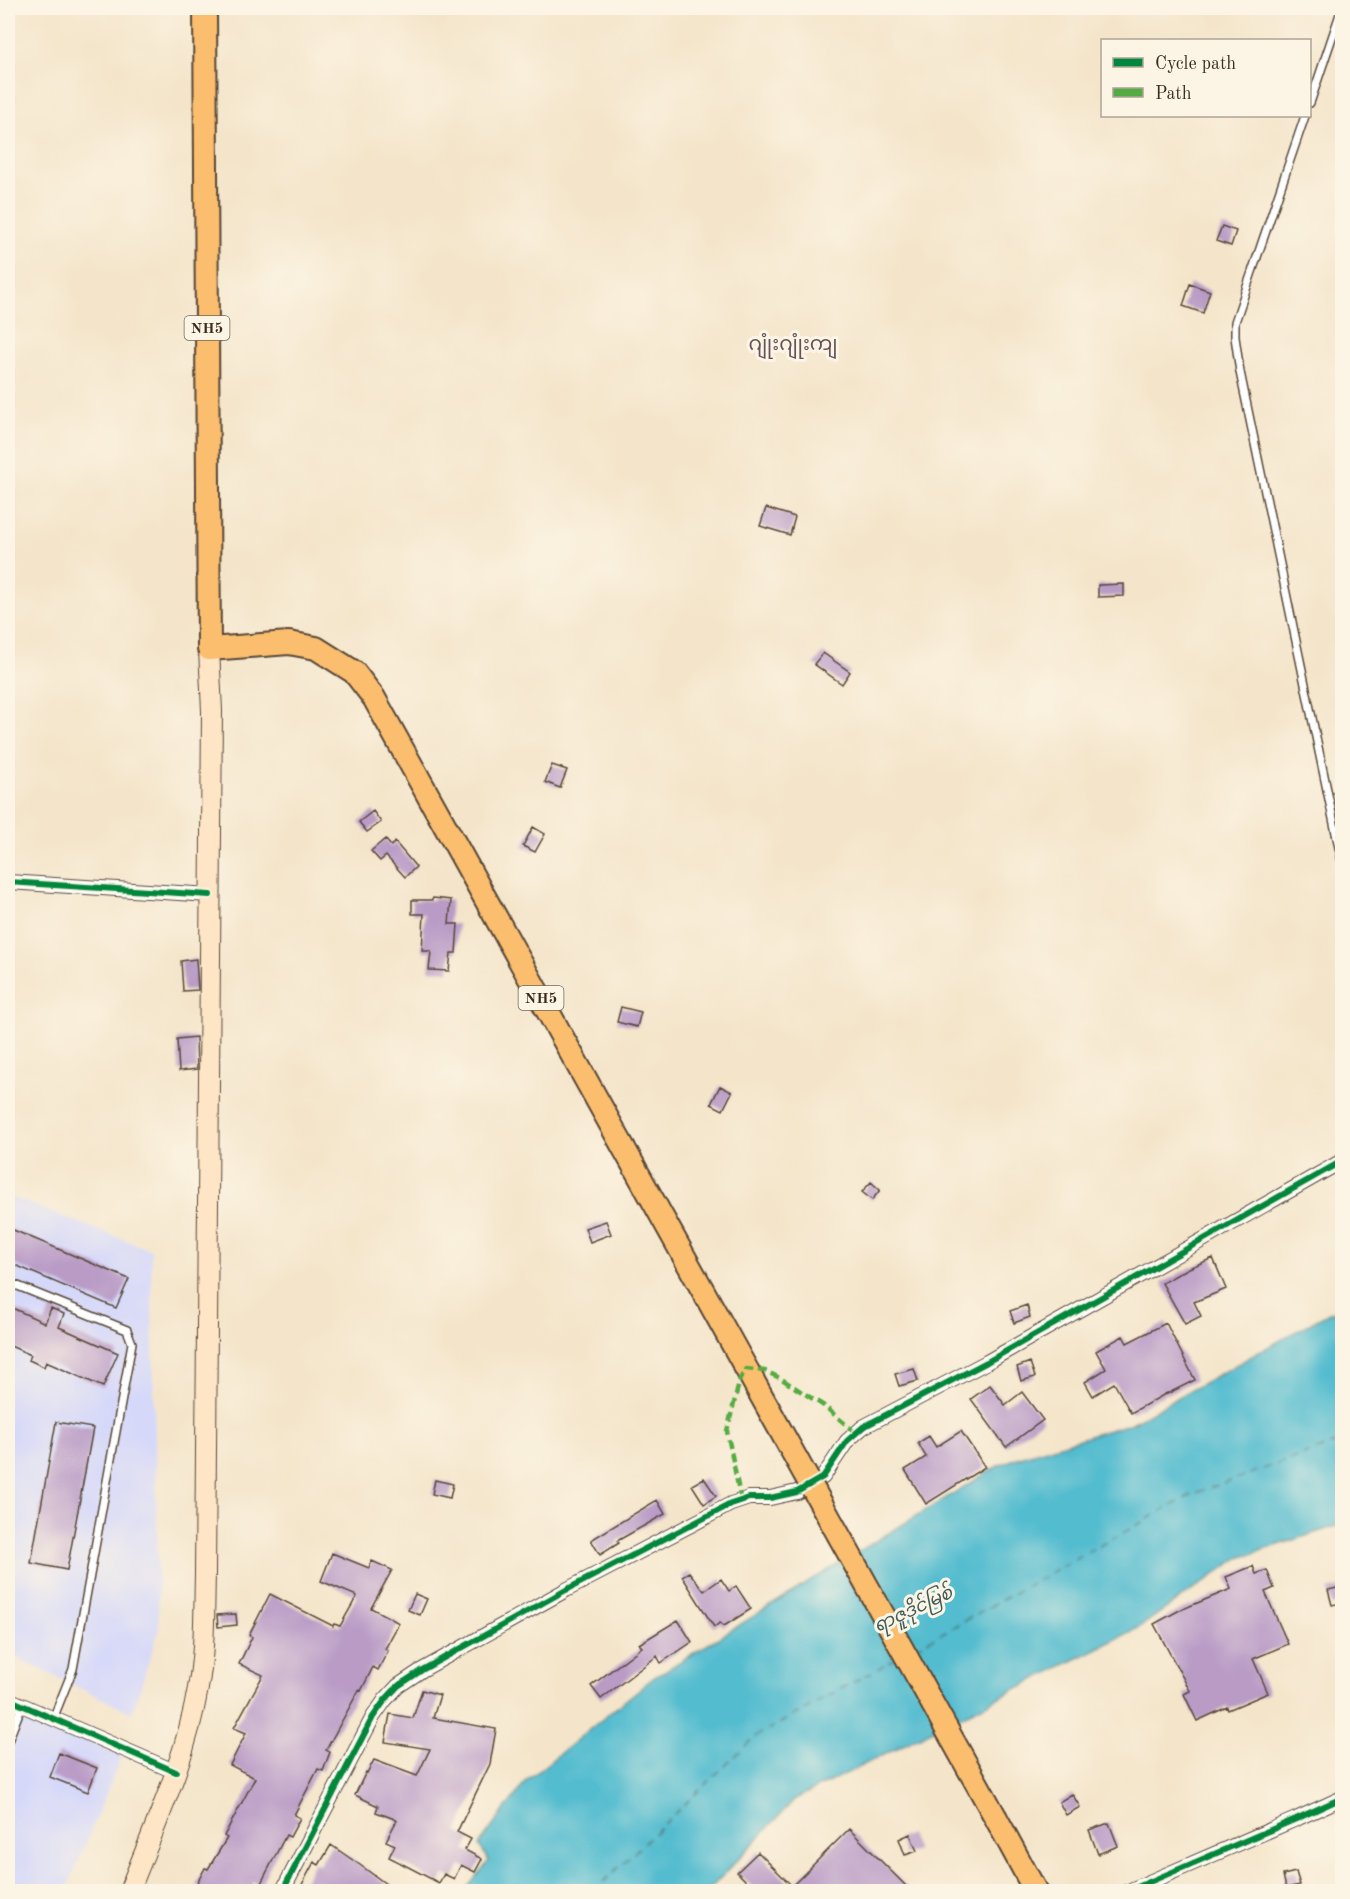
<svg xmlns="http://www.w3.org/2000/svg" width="1350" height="1899" font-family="'Old Standard TT','Noto Sans Myanmar',serif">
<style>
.built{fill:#d5d8f9}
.water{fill:#52bccf;stroke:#467376;stroke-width:1.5}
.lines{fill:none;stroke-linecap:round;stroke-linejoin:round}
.ferry{stroke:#435d5c;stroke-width:1.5;stroke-dasharray:8 6;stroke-linecap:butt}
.building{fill:#b99bc6}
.service-casing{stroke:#574638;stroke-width:10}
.minor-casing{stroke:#574638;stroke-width:16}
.secondary-casing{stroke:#574638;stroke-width:22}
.trunk-casing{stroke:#574638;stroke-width:26}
.service{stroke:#fff;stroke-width:7}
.minor{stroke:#fff;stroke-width:14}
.secondary{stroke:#fde5c5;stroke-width:20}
.trunk{stroke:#fbbe6e;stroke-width:22}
.trunk-bridge-casing{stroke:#574638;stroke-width:26;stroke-linecap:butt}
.trunk-bridge{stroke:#fbbe6e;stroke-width:22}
.quiet{stroke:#55ab43;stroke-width:4.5;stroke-dasharray:9 4.5;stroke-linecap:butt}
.cycleway-casing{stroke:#fcf5e5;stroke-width:10}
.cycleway{stroke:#00873e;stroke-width:6}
.labels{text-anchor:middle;stroke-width:6;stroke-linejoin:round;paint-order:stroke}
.shield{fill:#fcf5e5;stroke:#75675a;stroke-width:1.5}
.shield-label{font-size:15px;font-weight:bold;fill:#3b2a1e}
.water-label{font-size:18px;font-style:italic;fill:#435d5c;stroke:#fcf5e5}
.quarter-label{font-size:20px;fill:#675259;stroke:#fcf5e5}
</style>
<rect width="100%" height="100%" fill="#fcf5e5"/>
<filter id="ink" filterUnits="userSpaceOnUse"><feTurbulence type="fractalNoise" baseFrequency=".0167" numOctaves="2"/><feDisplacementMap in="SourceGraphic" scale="12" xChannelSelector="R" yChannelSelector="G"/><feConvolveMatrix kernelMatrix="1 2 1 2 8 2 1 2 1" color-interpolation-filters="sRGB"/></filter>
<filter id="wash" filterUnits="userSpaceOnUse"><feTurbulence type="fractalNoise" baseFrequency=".008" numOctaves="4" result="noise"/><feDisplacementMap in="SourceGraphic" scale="24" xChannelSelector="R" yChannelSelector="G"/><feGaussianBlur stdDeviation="1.35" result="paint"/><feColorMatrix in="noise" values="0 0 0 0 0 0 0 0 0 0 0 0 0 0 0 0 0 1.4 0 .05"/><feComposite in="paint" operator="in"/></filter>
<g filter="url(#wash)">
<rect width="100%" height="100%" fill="#f4e5ca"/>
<path class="built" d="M8,1196L151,1250L159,1630L132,1713L8,1654Z
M8,1708L122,1755L66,1891H8Z"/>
<path class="water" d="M1342,1309V1524L1239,1558L1138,1628L795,1799L708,1891L464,1892L489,1861L479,1845L526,1781L653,1678L998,1466L1017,1458L1132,1423L1331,1312Z"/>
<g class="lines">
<path class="ferry" d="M915,1648L1193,1494L1342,1441
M593,1892L755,1737L895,1659"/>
</g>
<g id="blocks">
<path class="building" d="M1222,226L1236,231L1231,246L1216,241Z
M1190,284L1210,291L1203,313L1183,306Z
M766,508L795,517L790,535L760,526Z
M1124,584V596L1098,597V585Z
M823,653L850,672L842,684L814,664Z
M552,765L567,770L560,788L545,782Z
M373,811L381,822L367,832L359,822Z
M533,827L545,834L535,852L523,846Z
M385,839L391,846L395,842L416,867L405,877L386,856L380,861L371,851Z
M433,898L451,900L449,924H458L456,953H451L449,971L429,970L431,951H422L424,914H412V900H432Z
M196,959L198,990L183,991L181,961Z
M621,1007L641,1012L637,1027L617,1022Z
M196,1037L197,1069L179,1071L177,1039Z
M720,1086L732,1092L723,1110L711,1104Z
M871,1182L880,1190L872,1200L862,1192Z
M606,1221L611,1234L590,1242L585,1228Z
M11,1229L129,1279L116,1308L8,1262V1238Z
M1213,1258L1226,1289L1194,1302L1201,1316L1185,1324L1162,1283L1189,1268Z
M1027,1305L1030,1317L1014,1323L1010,1311Z
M8,1306L45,1323L51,1308L64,1314L59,1327L118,1353L103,1387L46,1362L44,1367L29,1360L31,1355L8,1345Z
M1166,1323L1195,1380L1167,1394V1393L1131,1413L1114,1383L1093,1396L1085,1382L1106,1369L1096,1351L1123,1336L1127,1343Z
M1030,1362L1035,1377L1021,1381L1017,1367Z
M914,1369L918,1381L899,1386L895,1374Z
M990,1385L1005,1405L1022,1392L1043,1420L1006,1447L971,1399Z
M56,1422L93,1428L67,1570L31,1563Z
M961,1431L985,1467L926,1504L905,1470L926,1457L918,1443L929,1436L936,1447Z
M704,1478L716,1496L704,1504L692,1485Z
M435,1480L453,1484L450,1498L432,1494Z
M657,1500L665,1514L617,1541L619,1543L600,1555L591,1540Z
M332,1553L369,1568L372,1561L392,1570L371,1608L399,1623L385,1649L388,1651L378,1670L373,1667L361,1691L359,1690L343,1719L326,1750L330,1752L323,1771L318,1769L294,1815L300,1818L290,1837L286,1835L260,1885L253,1882L248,1892H208L196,1885L205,1868L208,1869L227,1838L224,1836L255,1778L230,1765L246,1733L234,1728L263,1675L239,1664L252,1637L249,1635L270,1594L333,1626L334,1624L340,1626L357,1596L321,1581Z
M1253,1566L1256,1574L1267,1570L1274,1588L1265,1592L1288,1644L1253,1659L1268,1693L1228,1710L1227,1707L1197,1721L1184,1694L1190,1691L1154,1624L1178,1611L1231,1589L1226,1577Z
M689,1572L704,1591L721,1579L729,1591L736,1586L751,1609L724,1626L720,1623L714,1627L682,1576Z
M1342,1587V1603L1332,1605L1328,1590Z
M415,1594L427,1599L420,1615L408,1610Z
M236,1614L237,1625L218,1627L217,1615Z
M678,1620L692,1642L661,1663L657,1656L601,1699L591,1686L642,1647L639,1644Z
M422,1690L440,1695L433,1718L496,1729L490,1764L457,1832L471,1839L465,1850L482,1859L475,1872L461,1865L454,1879L444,1874L439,1883L389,1857L395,1845L386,1841L397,1820L376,1812L378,1806L355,1795L366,1772L367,1773L374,1760L417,1776L430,1749L385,1742L390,1714L413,1718Z
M59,1753L97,1768L88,1792L50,1777Z
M1072,1794L1080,1807L1066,1815L1059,1802Z
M1109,1823L1118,1846L1098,1854L1089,1830Z
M849,1829L912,1892H757L737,1872L758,1852L792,1886Z
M910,1834L917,1851L905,1855L899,1839Z
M331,1845L360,1865L397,1892H298L314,1862L319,1865Z
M1296,1872L1300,1885L1286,1888L1283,1875Z"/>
</g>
</g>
<g filter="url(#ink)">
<use href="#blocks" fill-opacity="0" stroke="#574638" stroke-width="1.5"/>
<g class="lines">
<g class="service-casing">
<path id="service" d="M1310,103L1342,8
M1305,116L1235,322V337L1240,372L1342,862
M8,1282L127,1330L132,1343L73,1669L53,1719
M8,1741L22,1705"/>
</g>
<g class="minor-casing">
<path id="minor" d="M8,882L210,895
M8,1699L176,1772
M282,1892L373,1717L385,1700L398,1686L422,1670L566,1590L731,1504L749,1498H770L797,1492L823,1477L847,1441L863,1427L987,1362L1342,1161
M1126,1892L1296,1819L1342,1798"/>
</g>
<g class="secondary-casing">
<path id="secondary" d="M129,1892C155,1825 186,1759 198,1688C205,1651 204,1612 205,1574L212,711L209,649"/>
</g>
<g class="trunk-casing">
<path id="trunk" d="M205,8L209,649L289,643L316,648L354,672L374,698L797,1460
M996,1818L1036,1892"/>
</g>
<use href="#service" class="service"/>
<use href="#minor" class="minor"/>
<use href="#secondary" class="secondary"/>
<use href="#trunk" class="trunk"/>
<g class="trunk-bridge-casing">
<path id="trunk-bridge" d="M797,1460L996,1818"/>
</g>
<use href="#trunk-bridge" class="trunk-bridge"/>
<path class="quiet" d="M741,1501L727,1431L740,1379L746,1369L765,1371L780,1378L824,1406L856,1433"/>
<g class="cycleway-casing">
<path id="cycleway" d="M8,882L210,895
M8,1699L176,1772
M282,1892L373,1717L385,1700L398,1686L422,1670L566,1590L731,1504L749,1498H770L797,1492L823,1477L847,1441L863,1427L987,1362L1342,1161
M1126,1892L1296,1819L1342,1798"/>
</g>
<use href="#cycleway" class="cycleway"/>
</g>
</g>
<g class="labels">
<g class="shield">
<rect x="184.5" y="316" width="45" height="24" rx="4.5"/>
<rect x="518.5" y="986" width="45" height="24" rx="4.5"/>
</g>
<g class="shield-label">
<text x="207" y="333">NH5</text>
<text x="541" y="1003">NH5</text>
</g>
<g class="water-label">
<text transform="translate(913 1609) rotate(-25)" y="6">ရာဇူဒိုင်မြစ်</text>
</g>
<g class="quarter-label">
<text x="793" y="350">ဂျုံးဂျုံးကျ</text>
</g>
</g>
<rect width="1350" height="1899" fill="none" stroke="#fcf5e5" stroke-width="30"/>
<rect x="1101" y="39" width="210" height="78" fill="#fcf5e5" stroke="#afa495" stroke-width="1.5"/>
<rect x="1113" y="58" width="30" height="9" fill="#00873e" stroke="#afa495" stroke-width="1.5"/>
<text x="1155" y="69" font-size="18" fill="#3b2a1e">Cycle path</text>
<rect x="1113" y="88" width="30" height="9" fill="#55ab43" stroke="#afa495" stroke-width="1.5"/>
<text x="1155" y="99" font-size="18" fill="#3b2a1e">Path</text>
</svg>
